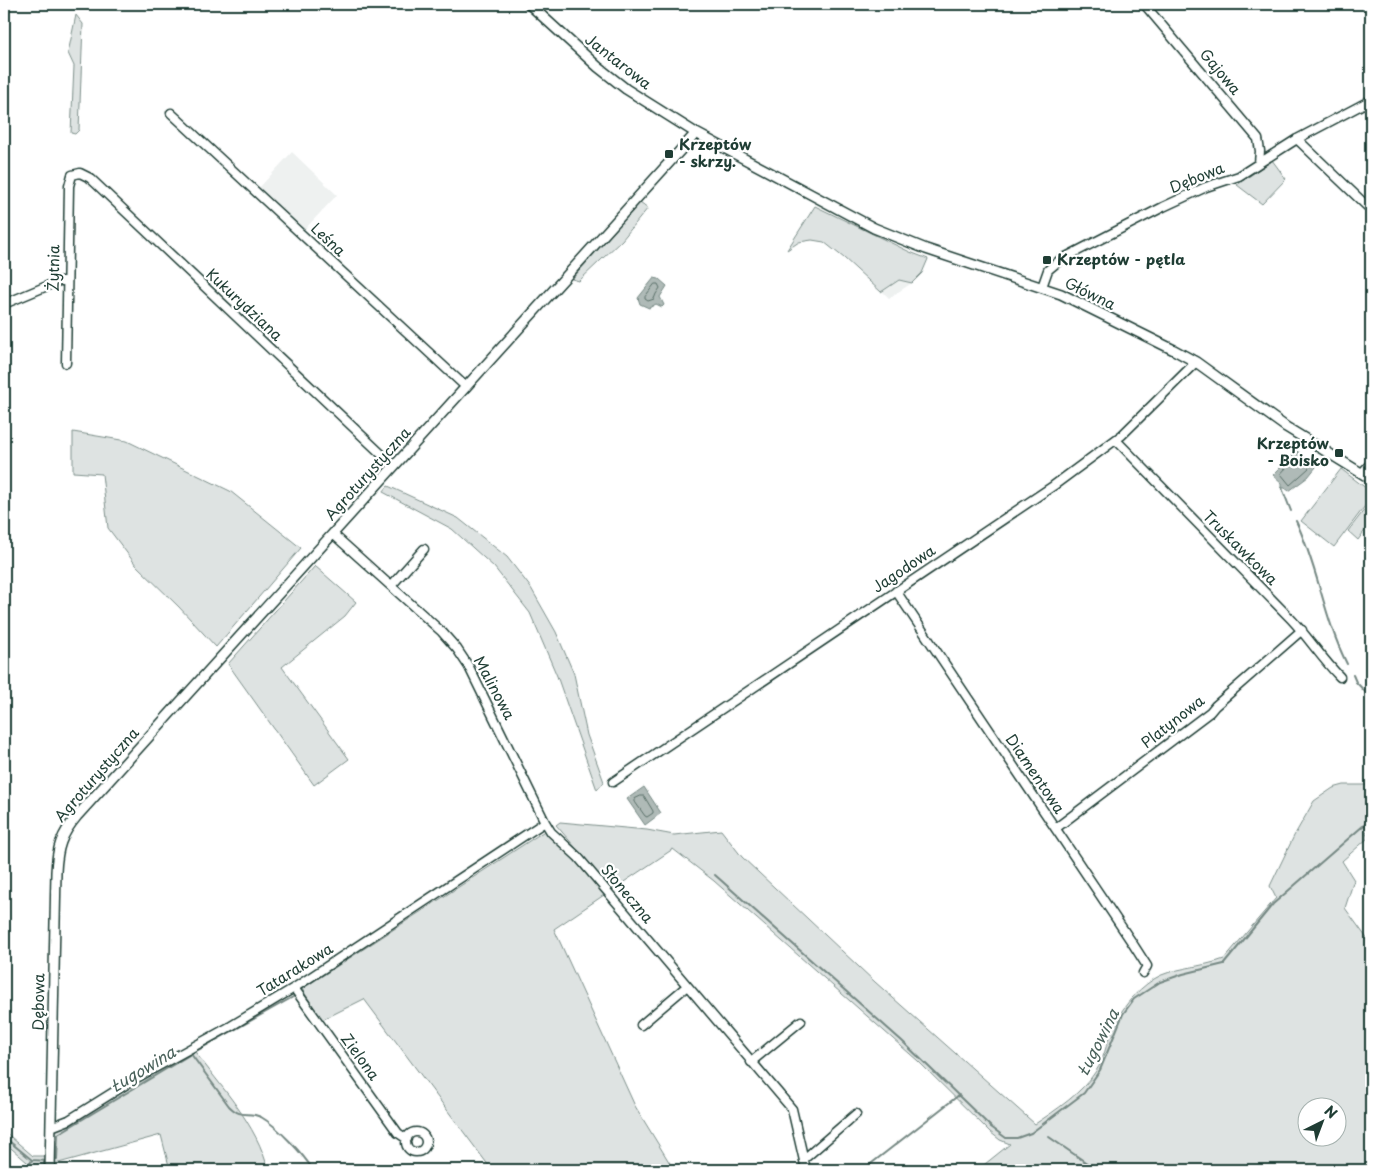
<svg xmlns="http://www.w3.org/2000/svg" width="1375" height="1174" font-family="'Playpen Sans',sans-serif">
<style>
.built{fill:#eef1f0}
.green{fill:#dee3e2;stroke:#7e908b;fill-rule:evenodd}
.water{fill:#afbab7;stroke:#758883}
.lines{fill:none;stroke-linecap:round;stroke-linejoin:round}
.shore{stroke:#596f68;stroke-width:1}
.stream{stroke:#758883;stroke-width:2}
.minor-casing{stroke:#1f3d34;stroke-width:11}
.tertiary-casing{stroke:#1f3d34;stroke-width:12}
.minor{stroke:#fff;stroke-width:8}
.tertiary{stroke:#fff;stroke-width:9}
.poi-dot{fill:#1f3d34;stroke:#fff;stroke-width:2}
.labels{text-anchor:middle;stroke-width:4.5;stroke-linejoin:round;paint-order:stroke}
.street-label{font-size:15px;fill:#1f3d34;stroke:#fff}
.poi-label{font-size:15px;font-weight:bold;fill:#1f3d34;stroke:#fff;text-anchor:start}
.water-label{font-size:16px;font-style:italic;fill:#4a625b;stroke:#fff}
</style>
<rect width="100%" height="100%" fill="#fff"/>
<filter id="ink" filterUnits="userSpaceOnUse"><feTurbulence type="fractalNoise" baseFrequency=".02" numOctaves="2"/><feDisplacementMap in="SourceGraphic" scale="10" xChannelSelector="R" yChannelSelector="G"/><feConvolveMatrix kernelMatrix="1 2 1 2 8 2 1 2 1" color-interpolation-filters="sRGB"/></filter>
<g filter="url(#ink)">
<path class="built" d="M292,152L337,195L304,230L259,188Z
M900,280L912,283L889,298L882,291Z"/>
<path class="green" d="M76,15L83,24L79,130L75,134L71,133L74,66L68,53Z
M1272,160L1286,179L1262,204L1237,185Z
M640,202L648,208L622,240L579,281L572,279Z
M815,206L910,252L928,259L922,273L912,283L899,280L881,292L844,258L824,242L812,240L799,242L787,250Z
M73,432L127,441L230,491L301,548L216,647L179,607L136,565L108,528L102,474L73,472Z
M1341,469L1371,492V498L1334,547L1301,521Z
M388,486L458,518L507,557L531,588L556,632L574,674L587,735L604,782L597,790L557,676L530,613L494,567L452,529L383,492Z
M1365,509L1371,514V522L1358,540L1348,531Z
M315,566L356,602L345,616L282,667L349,759L314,785L228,664Z
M1344,785H1371V828L1366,832L1368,838L1342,861L1354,880L1345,908L1371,944V1170H983L980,1168L1010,1144L1000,1140L990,1132L918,1061L714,881L673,849L612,890L556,825L560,822L647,830L674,835L721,830L742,857L875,982L1035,1124C1056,1110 1082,1093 1096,1071C1104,1059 1106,1045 1111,1032C1119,1011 1135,991 1154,979C1170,968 1204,967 1224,959L1276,898L1270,886L1294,836L1314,801L1333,788ZM1308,1106H1338V1136H1308Z
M546,830L565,848L604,895L554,929L635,1106L674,1170H492L364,999L322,1020L302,989Z
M193,1049C220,1086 258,1125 268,1170H170L161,1135L55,1164L54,1131L83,1115L139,1079Z
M4,1131L33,1156H48V1165H34L31,1170H22L27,1162L4,1142Z"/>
<path class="water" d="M654,278L659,279L667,286L660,297L664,305L662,307L656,304L649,308L640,304L638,298Z
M1297,451L1314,464L1316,467L1308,477L1289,491L1285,488H1282V483L1273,475Z
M644,787L661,813L645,825L627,799Z"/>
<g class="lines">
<path class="shore" d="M655,284H658L660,288L656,294L654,299L648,301L645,299V297Z
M1297,457L1308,465L1309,468L1290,485L1281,474Z
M641,796H644L653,811V813L647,817L645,816L635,802V799Z"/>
<path class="stream" d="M1361,4L1371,16
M1282,488L1291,511
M1296,521C1318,567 1324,619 1347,664
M1353,675L1356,682L1371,698
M715,875L902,1041L991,1127L1006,1138H1017L1031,1133L1084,1093L1100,1070L1123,1014L1134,999L1160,982L1183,974L1224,964L1273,904L1371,819
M191,1054L229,1106C243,1120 247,1110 261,1117C277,1126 304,1155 313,1170
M4,1137L32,1160L48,1161
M1049,1137L1097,1170
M52,1161L57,1159L58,1134L191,1054L293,997
M26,1170L32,1160
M44,1170V1161
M863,1170L959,1095"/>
<g class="minor-casing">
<path id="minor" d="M1144,4L1258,139L1260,151L1259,163
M171,113L466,387
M1297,139L1371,210
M1042,287L1048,270L1060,260L1163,207L1206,187L1239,176L1297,139L1371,100
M4,304L59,281H67
M66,363L69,186L72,175L80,173L90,178L394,466
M1116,440L1291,619C1309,638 1322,659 1340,677
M1362,473L1371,463
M333,534L442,632L457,649L469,667L545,822L551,832L578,857L792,1109L805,1165
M391,586L424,549
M896,591L1131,941L1147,966L1143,973
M613,782L1053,486L1122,435L1196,362
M1056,828L1210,712L1215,706L1302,630
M294,988L398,1133L407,1139
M641,1025L687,986
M751,1062L801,1021
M51,1127L69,1120L133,1080L231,1026L294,988L545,822
M406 1142a10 10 0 1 1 20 0a10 10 0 1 1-20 0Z
M804,1159L856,1114"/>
</g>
<g class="tertiary-casing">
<path id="tertiary" d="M529,4L598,67L626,89L696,133L874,228L926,249L1061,294L1174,350L1196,362L1286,427L1371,479
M50,1170L56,872C57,848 61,835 77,816L696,133"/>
</g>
<use href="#minor" class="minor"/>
<use href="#tertiary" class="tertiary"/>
</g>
</g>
<g class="poi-dot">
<rect x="664" y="149" width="10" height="10" rx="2.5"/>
<rect x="1042" y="255" width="10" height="10" rx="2.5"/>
<rect x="1334" y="448" width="10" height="10" rx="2.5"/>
</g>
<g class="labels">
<g class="street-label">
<text transform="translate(618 62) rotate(38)" y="5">Jantarowa</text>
<text transform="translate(1220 72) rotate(50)" y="5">Gajowa</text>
<text transform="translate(1197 178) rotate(-22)" y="5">Dębowa</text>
<text transform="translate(328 240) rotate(43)" y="5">Leśna</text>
<text transform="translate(54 268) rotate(-89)" y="5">Żytnia</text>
<text transform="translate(1090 294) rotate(26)" y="5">Główna</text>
<text transform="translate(244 305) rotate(43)" y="5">Kukurydziana</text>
<text transform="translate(368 474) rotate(-48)" y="5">Agroturystyczna</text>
<text transform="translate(1240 548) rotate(45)" y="5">Truskawkowa</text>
<text transform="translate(904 569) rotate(-34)" y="5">Jagodowa</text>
<text transform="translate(494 688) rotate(62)" y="5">Malinowa</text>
<text transform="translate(1173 722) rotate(-38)" y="5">Platynowa</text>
<text transform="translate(1035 774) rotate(56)" y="5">Diamentowa</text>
<text transform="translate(97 775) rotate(-49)" y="5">Agroturystyczna</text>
<text transform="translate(627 894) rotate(50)" y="5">Słoneczna</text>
<text transform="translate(295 970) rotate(-32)" y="5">Tatarakowa</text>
<text transform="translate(39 1002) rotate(-89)" y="5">Dębowa</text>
<text transform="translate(360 1057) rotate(54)" y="5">Zielona</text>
</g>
<g class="poi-label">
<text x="679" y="150">Krzeptów<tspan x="679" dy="17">- skrzy.</tspan></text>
<text x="1057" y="265">Krzeptów - pętla</text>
<text x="1329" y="449" text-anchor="end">Krzeptów<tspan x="1329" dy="17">- Boisko</tspan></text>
</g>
<g class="water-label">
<text transform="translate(1098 1042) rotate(-63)" y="6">Ługowina</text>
<text transform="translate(143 1069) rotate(-31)" y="6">Ługowina</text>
</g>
</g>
<rect width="1375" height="1174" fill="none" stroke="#fff" stroke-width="20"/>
<rect x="10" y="10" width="1355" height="1154" fill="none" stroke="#1f3d34" stroke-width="2" filter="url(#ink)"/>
<g transform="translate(1322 1122) rotate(42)"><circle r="24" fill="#ffffff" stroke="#a5b1ae"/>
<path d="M0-4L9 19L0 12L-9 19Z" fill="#1f3d34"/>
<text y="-8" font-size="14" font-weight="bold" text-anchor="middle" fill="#1f3d34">N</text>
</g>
</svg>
